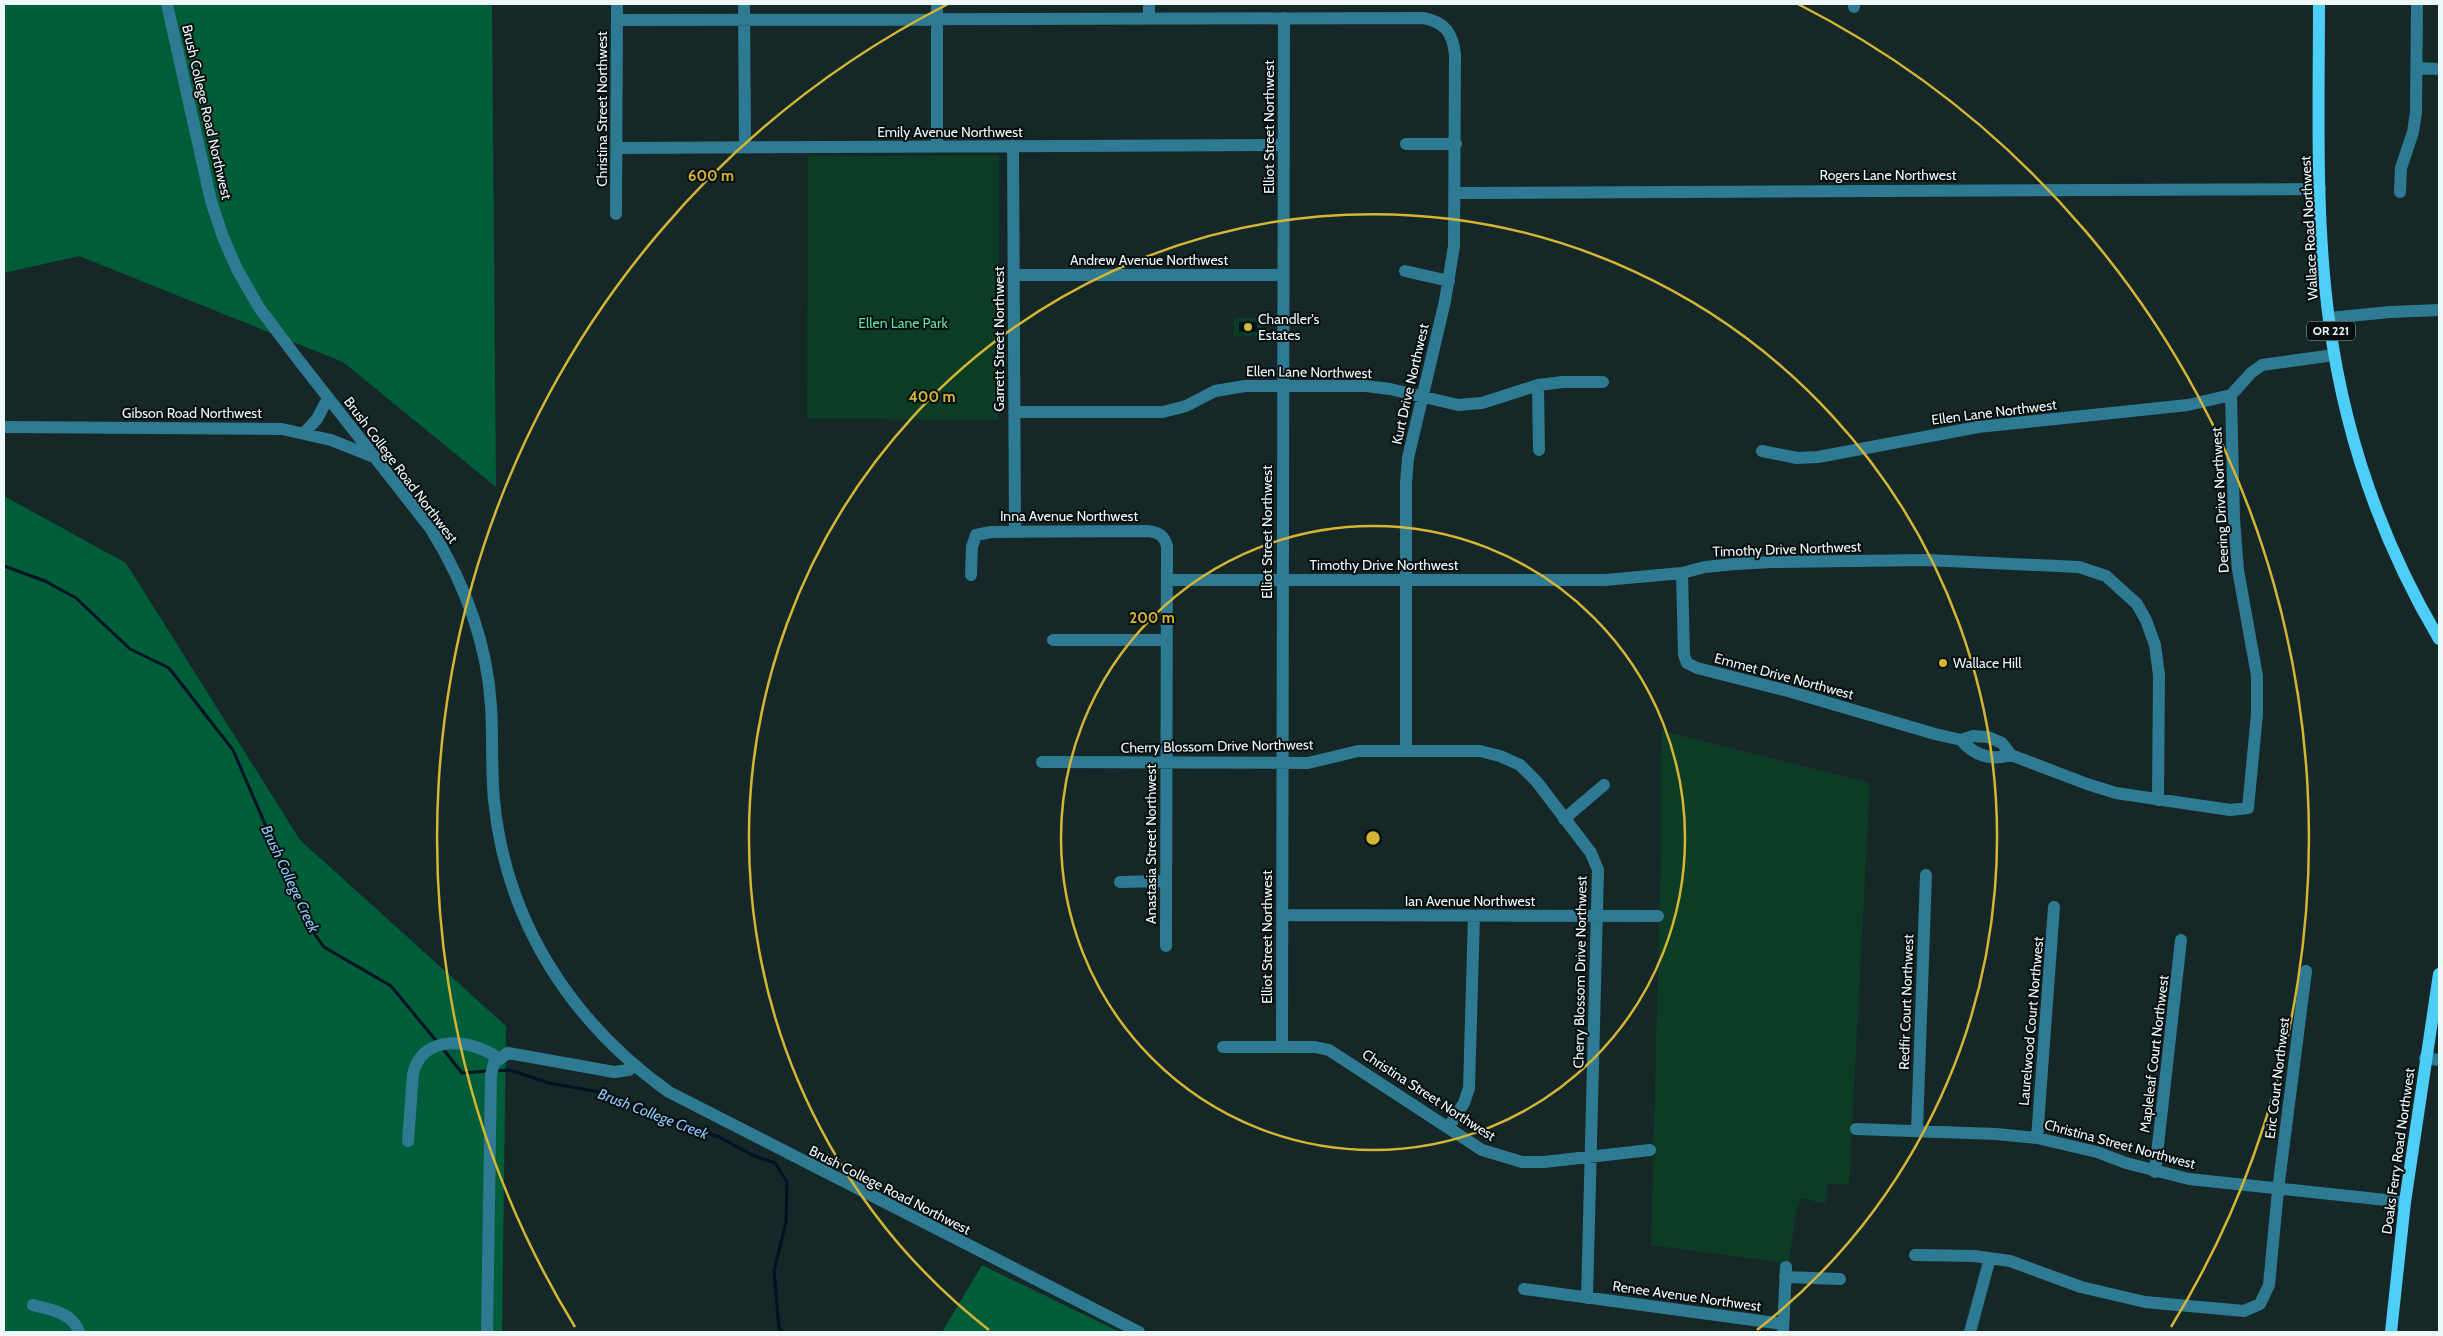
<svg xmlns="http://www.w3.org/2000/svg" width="2443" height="1336" font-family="Cabin,sans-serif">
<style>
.green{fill:#0d3c25}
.forest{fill:#005d39}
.water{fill:#001224}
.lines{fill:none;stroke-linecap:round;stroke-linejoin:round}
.stream{stroke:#001224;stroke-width:3}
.minor{stroke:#2e7a93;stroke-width:12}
.major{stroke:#4ccef7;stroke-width:12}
.ring{fill:none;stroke:#d5b534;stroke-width:2.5}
.poi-dot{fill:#d5b534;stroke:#070e0f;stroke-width:2}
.labels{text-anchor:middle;stroke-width:4;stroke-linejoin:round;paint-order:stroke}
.shield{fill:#070e0f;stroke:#a8b2b2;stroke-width:1}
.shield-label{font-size:12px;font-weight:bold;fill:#edf8f8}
.street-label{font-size:14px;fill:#edf8f8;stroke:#070e0f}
.poi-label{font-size:14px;fill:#edf8f8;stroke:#070e0f;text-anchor:start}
.park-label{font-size:14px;fill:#5ce39f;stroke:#070e0f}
.water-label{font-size:15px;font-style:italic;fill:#8dc9f9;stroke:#070e0f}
.centre{fill:#d5b534;stroke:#070e0f;stroke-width:2.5}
.ring-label{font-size:15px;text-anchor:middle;font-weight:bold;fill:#d5b534;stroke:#070e0f;stroke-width:4;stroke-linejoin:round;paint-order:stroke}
</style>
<rect width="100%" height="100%" fill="#162728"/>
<path class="green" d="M808,156H999L998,420L807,419Z
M1234,318H1262V336H1234Z
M1662,731L1870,783L1849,1185L1828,1183L1825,1204L1801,1198L1795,1217L1789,1264L1651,1245L1661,855Z"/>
<path class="forest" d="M4,4H492L496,487L343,362L79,256L4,273Z
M4,496L126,563L300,840L506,1026L502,1332H4Z
M982,1265L1120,1332H942Z"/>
<path class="water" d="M1239,322H1257V332H1239Z"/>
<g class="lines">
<path class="stream" d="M4,566L45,581L76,598L130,649L169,668L233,750L309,926L324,947L391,986L438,1043
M443,1049L462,1073L488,1071
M494,1071L510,1070L549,1083L605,1093L719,1137L752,1155L775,1163L787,1182L786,1222L774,1271L779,1328L783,1332"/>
<path class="minor" d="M167,4L211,201L223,237L237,269L258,306L297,358L431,529C465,584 487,642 491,706C493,737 491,769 494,800C506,922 571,1022 669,1092L1139,1332
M744,4L745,147
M937,4V147
M1149,4V18
M1854,7V4
M617,20L1423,18C1445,22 1453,33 1455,55L1454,246L1445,301L1408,458L1406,483V751
M2417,68L2439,69
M1406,144H1456
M1013,146L1015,531
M617,148L1284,145
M2400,192L2401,168L2413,132L2416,112L2417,4
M1456,193L2320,189
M616,214L617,4
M1405,271L1449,281
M1014,275H1283
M2329,318L2390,312L2439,310
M1538,385L1539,450
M1014,412H1163L1186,406L1215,391L1245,386H1366L1390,389L1458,405L1482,403L1538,385L1563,382H1603
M4,427L282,429L331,440L371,456
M305,432L317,419L328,398
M1762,451L1797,458L1818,457L1978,427L2188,405L2231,395
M1682,573L1684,655L1687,663L1697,668L1788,691L1935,734L1961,740L1973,736L1988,737L2002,743L2011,755L2087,784L2116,793L2230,810L2248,808L2257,714V676L2238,570L2234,519L2231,395L2251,373L2262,365L2334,355
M971,575L972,547L976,535L991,532L1147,531C1158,532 1164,535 1167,546L1166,946
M1167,580H1605L1682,573L1705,567L1735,564L1772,562L1927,560L2079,567L2106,576L2137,604L2146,620L2155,645L2159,675L2158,800
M1053,640H1167
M1961,740C1974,755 1991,761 2011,755
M1042,762L1308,763L1358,751H1480L1500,756L1520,765L1537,782L1591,853L1598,870L1587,1298
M1564,819L1604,785
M1120,882L1166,881
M1282,915L1658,916
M1223,1047H1315L1329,1050L1482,1150L1522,1162H1544L1650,1150
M1282,1047L1284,18
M2425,1058L2439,1060
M1448,1128L1464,1103L1469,1088L1474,916
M1856,1129L1996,1134L2037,1138L2097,1152L2126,1163L2189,1179L2405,1202
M1917,1130L1926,875
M2037,1138L2054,907
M408,1141L413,1074C422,1033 472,1039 498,1058
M2155,1172L2181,940
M1915,1255L1974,1256L2010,1261L2081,1287L2145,1302L2244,1311L2260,1304L2269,1285L2278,1190L2306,971
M1785,1277L1840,1279
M1524,1289L1783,1324
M33,1305C51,1310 72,1312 79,1332
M487,1332L491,1075L494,1063L508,1053L614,1072L629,1070L633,1065
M1783,1332L1786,1267
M1970,1332L1990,1258"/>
<path class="major" d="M2319,4C2319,109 2315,216 2329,320C2344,433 2381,541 2439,639
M2391,1332L2405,1202L2439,974"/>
</g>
<g class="ring">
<circle cx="1373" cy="838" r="312"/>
<path d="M989 1330A624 624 0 1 1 1757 1330"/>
<path d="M575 1327A936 936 0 0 1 948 4M1798 4A936 936 0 0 1 2171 1327"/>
</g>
<g class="poi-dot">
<circle cx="1248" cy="327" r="5"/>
<circle cx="1943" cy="663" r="5"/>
</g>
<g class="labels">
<rect class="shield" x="2307" y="321.5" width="48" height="19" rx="4"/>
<g class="shield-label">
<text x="2331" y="335">OR 221</text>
</g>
<g class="street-label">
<text transform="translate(602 109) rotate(-90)" y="5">Christina Street Northwest</text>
<text transform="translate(207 112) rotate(77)" y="5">Brush College Road Northwest</text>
<text transform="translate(1269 127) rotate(-90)" y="5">Elliot Street Northwest</text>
<text x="950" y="137">Emily Avenue Northwest</text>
<text x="1888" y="180">Rogers Lane Northwest</text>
<text transform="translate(2309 228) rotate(-93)" y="5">Wallace Road Northwest</text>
<text x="1149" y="265">Andrew Avenue Northwest</text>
<text transform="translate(999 339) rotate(-90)" y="5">Garrett Street Northwest</text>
<text transform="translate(1309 372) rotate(1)" y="5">Ellen Lane Northwest</text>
<text transform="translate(1410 384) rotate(-77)" y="5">Kurt Drive Northwest</text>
<text transform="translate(1994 412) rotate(-7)" y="5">Ellen Lane Northwest</text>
<text x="192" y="418">Gibson Road Northwest</text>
<text transform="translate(401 470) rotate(53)" y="5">Brush College Road Northwest</text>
<text transform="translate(2220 500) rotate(-93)" y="5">Deering Drive Northwest</text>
<text x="1069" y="521">Inna Avenue Northwest</text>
<text transform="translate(1267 532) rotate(-90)" y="5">Elliot Street Northwest</text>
<text transform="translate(1787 549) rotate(-2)" y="5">Timothy Drive Northwest</text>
<text x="1384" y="570">Timothy Drive Northwest</text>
<text transform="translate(1784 676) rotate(15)" y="5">Emmet Drive Northwest</text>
<text transform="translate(1217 746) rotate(-1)" y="5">Cherry Blossom Drive Northwest</text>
<text transform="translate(1151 844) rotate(-90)" y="5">Anastasia Street Northwest</text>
<text x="1470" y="906">Ian Avenue Northwest</text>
<text transform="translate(1267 937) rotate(-90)" y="5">Elliot Street Northwest</text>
<text transform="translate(1580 972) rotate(-89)" y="5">Cherry Blossom Drive Northwest</text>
<text transform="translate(1906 1002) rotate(-88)" y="5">Redfir Court Northwest</text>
<text transform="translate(2031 1021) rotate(-85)" y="5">Laurelwood Court Northwest</text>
<text transform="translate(2154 1054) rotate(-83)" y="5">Mapleleaf Court Northwest</text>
<text transform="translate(2277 1078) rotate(-83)" y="5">Eric Court Northwest</text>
<text transform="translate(1429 1095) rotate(33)" y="5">Christina Street Northwest</text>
<text transform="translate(2120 1144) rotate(15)" y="5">Christina Street Northwest</text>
<text transform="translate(2398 1151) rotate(-82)" y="5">Doaks Ferry Road Northwest</text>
<text transform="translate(890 1190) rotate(27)" y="5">Brush College Road Northwest</text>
<text transform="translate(1687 1296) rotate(8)" y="5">Renee Avenue Northwest</text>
</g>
<g class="poi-label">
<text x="1258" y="324">Chandler's<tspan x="1258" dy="16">Estates</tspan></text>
<text x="1953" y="668">Wallace Hill</text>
</g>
<g class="park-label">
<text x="903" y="328">Ellen Lane Park</text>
</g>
<g class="water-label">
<text transform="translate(290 879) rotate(65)" y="5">Brush College Creek</text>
<text transform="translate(653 1114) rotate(21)" y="5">Brush College Creek</text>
</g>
</g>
<circle cx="1373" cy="838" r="8" class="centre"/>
<g class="ring-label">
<text x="711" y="181">600 m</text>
<text x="932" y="402">400 m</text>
<text x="1152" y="623">200 m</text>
</g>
<rect width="2443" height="1336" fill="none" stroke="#edf8f8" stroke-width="10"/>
</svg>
